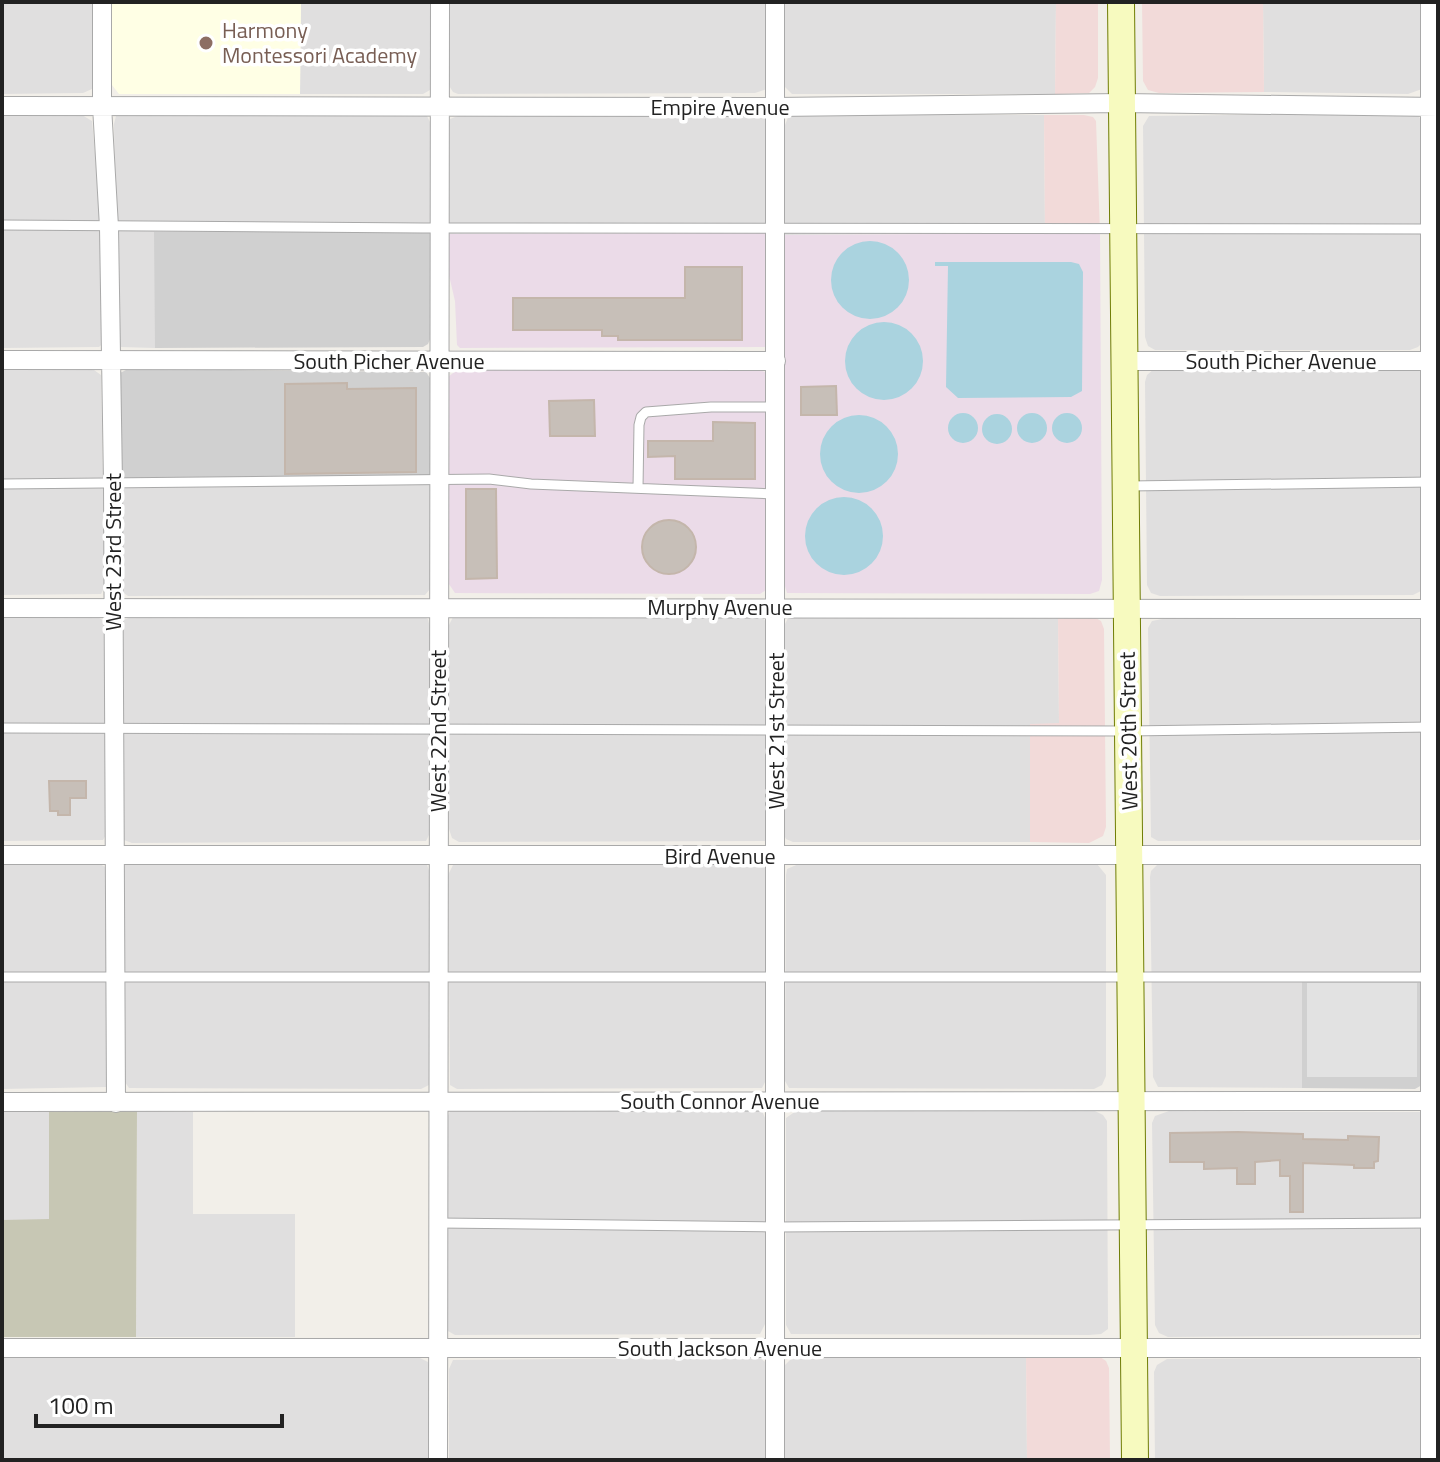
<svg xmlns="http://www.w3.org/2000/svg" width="1440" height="1462" font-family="'Titillium Web',sans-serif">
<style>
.residential{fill:#e0dfdf}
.commercial{fill:#f2dad9}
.industrial{fill:#ebdbe8}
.education{fill:#ffffe5}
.religious{fill:#d0d0d0}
.construction{fill:#c7c7b4}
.parking{fill:#e2e2e2}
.water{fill:#aad3df}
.building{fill:#c7bfb8;stroke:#c4b6ab;stroke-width:2}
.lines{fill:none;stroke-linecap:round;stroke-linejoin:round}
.service-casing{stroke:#a9a9a9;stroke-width:11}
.minor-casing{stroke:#a9a9a9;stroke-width:20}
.secondary-casing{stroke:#707d05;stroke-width:28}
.service{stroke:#fff;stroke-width:9}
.minor{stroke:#fff;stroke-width:18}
.secondary{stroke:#f7fabf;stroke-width:26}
.education-dot{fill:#8d6e63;stroke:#fff;stroke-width:3}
.labels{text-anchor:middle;stroke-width:7;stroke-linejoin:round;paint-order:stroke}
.education-label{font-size:22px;fill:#785e54;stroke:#fff;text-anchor:start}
.street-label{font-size:22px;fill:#222;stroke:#fff}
</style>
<rect width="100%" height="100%" fill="#f2efe9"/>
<path class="residential" d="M2,2H94L92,89L83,93L2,94Z
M301,2H430V90L423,94H300Z
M448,2H768L767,89L755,93L458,94L453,92L448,84Z
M785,2H1056L1055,94H792L784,86Z
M1263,2H1423L1422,89L1408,94L1264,92Z
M1413,113L1418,115L1422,122V343L1418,347L1410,350H1155L1148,346L1145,337L1143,126L1149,116Z
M122,114L427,116L431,124V231L155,232V348L121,347L117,339L114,124L116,116Z
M2,115H82L92,121L101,219L102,344L99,347L2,348Z
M460,115L764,116L767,120L768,233L447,234L448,124L450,119Z
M789,115H1044L1045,233L784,235L785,125Z
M1154,369L1419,370L1421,373V591L1413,595L1160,596L1151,593L1147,585L1145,382L1147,375Z
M2,370H94L101,375L105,586L101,594L2,595Z
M431,477L430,589L425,595L128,596L121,591L119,480Z
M2,616H96L104,621L107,833L103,840L2,841Z
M422,616L428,619L430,628V833L426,841L132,843L124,840L123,620L132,617Z
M757,616L763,618L768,625V837L765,841L459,842L452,838L449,829V625L453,617Z
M1058,617L1059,724H1030V842H793L786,839L784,835L785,624L788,618Z
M1420,617L1422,621V837L1419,840L1158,841L1151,837L1148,628L1152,621L1167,618Z
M2,863H98L107,868L109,1085L106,1087L2,1089Z
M128,863L427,865L430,873L429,1085L421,1089L129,1088L125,1082L120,872L121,867Z
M758,863L767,869V1078L762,1088L457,1089L450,1085L448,875L453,865Z
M801,863L1097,864L1106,875V1076L1102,1085L1094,1089L789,1088L785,1081L786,875L787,869Z
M1159,863L1419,864L1422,867L1423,981L1302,982V1088L1158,1087L1153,1077L1150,877L1151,871Z
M756,1108L762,1111L766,1120L765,1324L760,1334L455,1335L448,1331L446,1120L450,1111Z
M2,1111H49V1220H2Z
M137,1111L193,1112V1214H295V1337H136Z
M796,1111H1095L1103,1115L1107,1121L1108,1329L1101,1334L1089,1335L791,1334L786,1325V1118Z
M1169,1111L1421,1112L1423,1115L1422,1331L1419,1335L1168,1337L1159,1333L1155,1325L1152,1123L1155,1116Z
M1026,1356L1027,1460H785V1365L792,1358Z
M758,1357L767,1363L768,1460H449V1369L453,1360Z
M1415,1357L1422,1361L1424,1460H1155L1154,1372L1157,1365L1167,1359Z
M2,1358H420L428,1362L430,1370V1460H2Z"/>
<path class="commercial" d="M1056,2H1098V78L1095,87L1089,93L1055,94Z
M1142,2H1263L1264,92L1159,93L1148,90L1143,81Z
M1044,115H1084L1093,117L1096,121L1100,233H1045Z
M1058,617H1094L1101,621L1104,629L1106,827L1103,836L1089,843L1030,842V724L1059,723Z
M1026,1356L1100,1357L1106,1361L1109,1368L1110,1460H1027Z"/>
<path class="industrial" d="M768,233V344L766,347L460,348L457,345L455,301L448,271L447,234Z
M1100,233L1102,580L1099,591L1090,594L787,593L785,586L784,235Z
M457,370L757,369L765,372L766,590L760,594L455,593L449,584L448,377Z"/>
<path class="education" d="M112,2H301L300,94H119L112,85Z"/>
<path class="religious" d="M431,231V337L428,344L423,347L155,348L154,232Z
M128,369L426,372L430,378L431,477L119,480L120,373Z
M1302,981H1423L1422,1085L1415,1089L1302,1088Z"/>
<path class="construction" d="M49,1111H137L136,1337H2V1220L49,1219Z"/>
<path class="parking" d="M1307,983H1417V1077H1307Z"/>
<path class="water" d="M831 280a39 39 0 1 1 78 0a39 39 0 1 1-78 0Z
M935,262H1071L1079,264L1083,272L1082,391L1071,397L958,398L946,387L948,266H935Z
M845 361a39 39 0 1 1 78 0a39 39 0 1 1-78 0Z
M1017 428a15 15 0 1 1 30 0a15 15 0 1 1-30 0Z
M948 428a15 15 0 1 1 30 0a15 15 0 1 1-30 0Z
M1052 428a15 15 0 1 1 30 0a15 15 0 1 1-30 0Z
M982 429a15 15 0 1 1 30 0a15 15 0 1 1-30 0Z
M820 454a39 39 0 1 1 78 0a39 39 0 1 1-78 0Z
M805 536a39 39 0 1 1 78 0a39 39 0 1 1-78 0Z"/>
<path class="building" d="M685,267H742V340H618V336H602V330H513V298H685Z
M347,383V389L416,388V472L285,474V384Z
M836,386L837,415H801V387Z
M594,400L595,436H550L549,401Z
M713,422L755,423V479H675V456L648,457V441H713Z
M466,489H496L497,578L466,579Z
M642 547a27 27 0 1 1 54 0a27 27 0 1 1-54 0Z
M49,781H86V798H70V815H58V811H50Z
M1238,1132L1303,1134V1139L1348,1140V1136L1379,1137L1378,1161L1374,1162V1168H1354V1165L1303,1163V1212H1290V1176H1280V1160L1255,1162V1184H1237V1168L1204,1169V1162H1170V1133Z"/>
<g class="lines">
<g class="service-casing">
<path id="service" d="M2,225L423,228L1431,229
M2,484L489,479L531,484L776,494
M1129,486L1431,482
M638,488L639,425L641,417L646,412L711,407H774
M2,728L1128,731L1431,727
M2,977H1431
M438,1223L775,1227L1431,1223"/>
</g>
<g class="minor-casing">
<path id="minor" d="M102,2V106L109,227L113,484L116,1103
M775,2V1460
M2,106L775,107L1122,103L1438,107
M2,360L776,361
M1124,361H1438
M2,608L1438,609
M2,855H1438
M2,1102L1438,1101
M2,1348H1438
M438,1460L440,2
M1430,1460V2"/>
</g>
<g class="secondary-casing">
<path id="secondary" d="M1121,2L1135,1460"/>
</g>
<use href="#service" class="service"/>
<use href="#minor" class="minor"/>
<use href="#secondary" class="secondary"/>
</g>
<circle class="education-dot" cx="206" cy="43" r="8"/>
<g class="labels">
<g class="education-label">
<text x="222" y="38">Harmony<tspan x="222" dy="25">Montessori Academy</tspan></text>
</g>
<g class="street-label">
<text x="720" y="115">Empire Avenue</text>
<text x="389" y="369">South Picher Avenue</text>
<text x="1281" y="369">South Picher Avenue</text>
<text transform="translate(113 552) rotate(-90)" y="8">West 23rd Street</text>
<text x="720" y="615">Murphy Avenue</text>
<text transform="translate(438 731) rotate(-90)" y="8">West 22nd Street</text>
<text transform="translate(776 731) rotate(-90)" y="8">West 21st Street</text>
<text transform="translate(1128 731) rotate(-91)" y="8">West 20th Street</text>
<text x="720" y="864">Bird Avenue</text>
<text x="720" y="1109">South Connor Avenue</text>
<text x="720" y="1356">South Jackson Avenue</text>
</g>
</g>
<rect width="1440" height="1462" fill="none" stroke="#222222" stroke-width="8"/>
<path d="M36 1414v12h246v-12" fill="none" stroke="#222222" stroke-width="4"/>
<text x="48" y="1414" font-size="24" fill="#222222" stroke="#ffffff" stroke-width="6" paint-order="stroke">100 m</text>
</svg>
